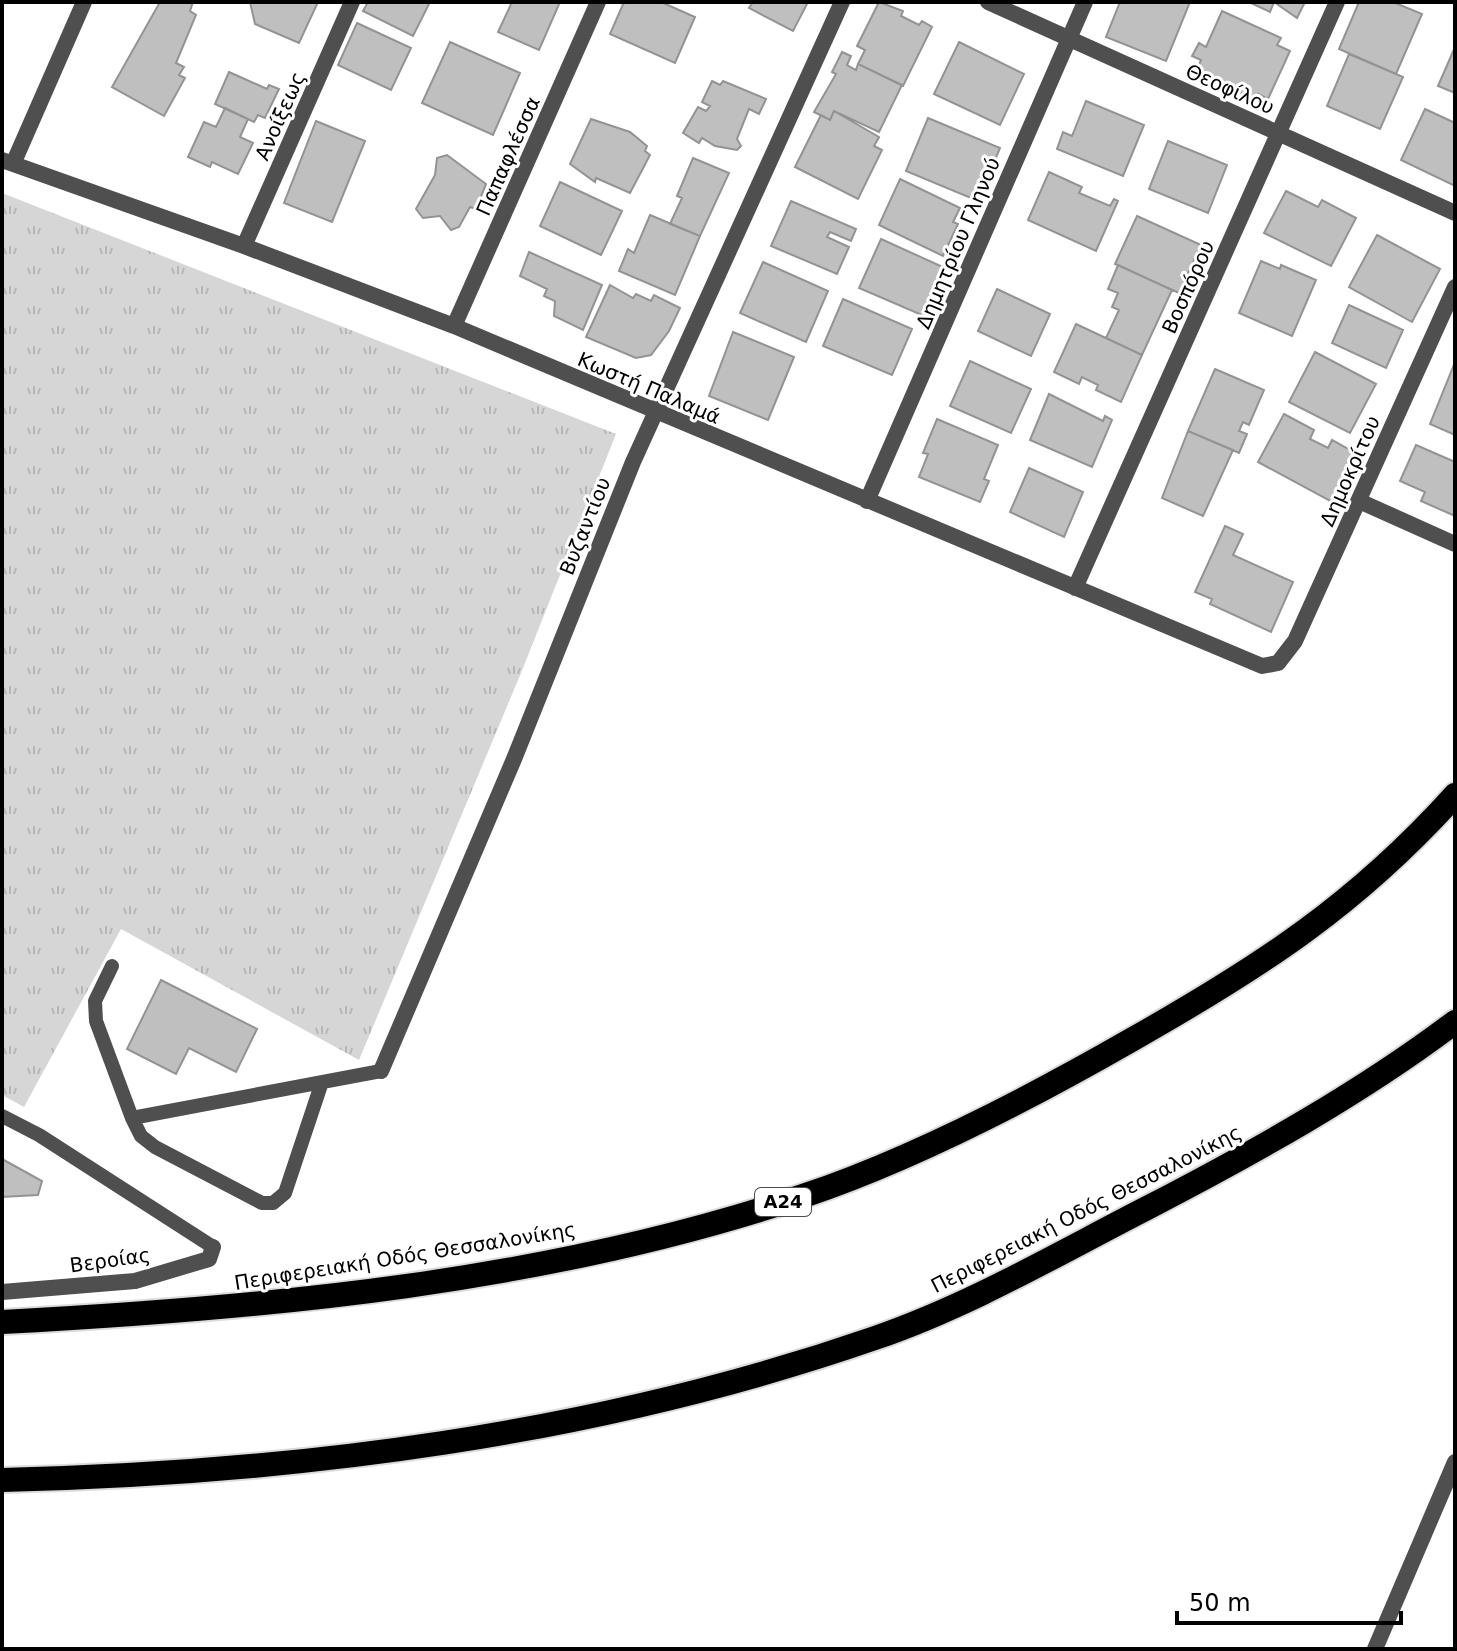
<svg xmlns="http://www.w3.org/2000/svg" width="1457" height="1651" font-family="'DejaVu Sans',sans-serif">
<style>
.grass{fill:url(#grass-tufts)}
.building{fill:#bfbfbf;stroke:#939393;stroke-width:2}
.lines{fill:none;stroke-linecap:round;stroke-linejoin:round}
.highway-casing{stroke:#dbdbdb;stroke-width:28}
.lane{stroke:#4f4f4f;stroke-width:14}
.street{stroke:#4f4f4f;stroke-width:16}
.highway{stroke:#000;stroke-width:24}
.labels{text-anchor:middle;stroke-width:6;stroke-linejoin:round;paint-order:stroke}
.shield{fill:#fff;stroke:#4c4c4c;stroke-width:2}
.shield-label{font-size:18px;font-weight:bold;fill:#000}
.street-label{font-size:20px;fill:#000;stroke:#fff}
</style>
<defs>
<pattern id="grass-tufts" width="24" height="20" patternUnits="userSpaceOnUse" patternTransform="scale(2)"><rect width="24" height="20" fill="#d6d6d6"/><path d="M3 7l-1-3M5 7V3M7 7l1-3M15 17l-1-3M17 17v-4M19 17l1-3" fill="none" stroke="#b6b6b6"/></pattern>
</defs>
<rect width="100%" height="100%" fill="#fff"/>
<path class="grass" d="M2,193L616,434L521,673L359,1060L121,929L24,1107L2,1095Z"/>
<path class="building" d="M160,2H193L190,11L196,15L176,63L184,67L179,75L185,78L164,116L112,87Z
M250,2H318L299,43L255,24Z
M368,2H430L413,36L363,11Z
M512,2H560L539,50L498,32Z
M624,2H661L695,17L675,63L610,34Z
M753,2H808L793,31L749,8Z
M879,2L903,11L901,16L919,25L922,21L932,27L903,86L858,64L865,50L857,46Z
M1120,2H1190L1166,61L1106,37Z
M1249,2H1305L1297,18L1274,2L1270,12Z
M1359,2H1393L1422,14L1396,74L1339,49Z
M1222,11L1281,38L1277,45L1290,51L1268,99L1258,94L1256,100L1196,72L1201,60L1192,56L1199,43L1206,47Z
M357,23L411,48L391,90L338,65Z
M450,42L520,73L493,135L422,103Z
M959,42L1024,74L1000,125L934,94Z
M1455,47V93L1438,86Z
M842,52L851,56L847,65L856,70L858,64L902,85L879,132L834,111L830,120L814,112L836,74L832,72Z
M1349,54L1403,77L1380,129L1327,106Z
M229,72L267,89L269,85L279,89L265,118L258,115L254,122L215,104Z
M712,81L720,85L723,81L766,99L759,114L749,109L737,139L741,146L737,150L715,146L702,138L699,143L683,133L698,107L706,111L710,106L702,102Z
M1086,101L1144,125L1123,176L1057,149L1063,132L1072,136Z
M225,108L248,119L240,137L253,143L238,174L212,162L210,167L188,157L204,122L216,127Z
M1425,109L1455,123V186L1401,160Z
M834,111L879,137L874,146L882,150L858,199L795,167L821,115L830,120Z
M928,118L1000,148L978,201L906,171Z
M591,119L630,132L647,146L645,151L650,155L630,193L596,178L595,182L570,164Z
M316,121L365,141L332,222L284,203Z
M1168,141L1227,165L1208,213L1149,189Z
M447,155L486,184L476,209L470,207L459,227L451,230L440,216L423,218L416,209L435,175L437,158Z
M693,158L729,173L700,236L670,224L682,198L677,196Z
M1049,172L1082,187L1079,193L1110,206L1114,199L1118,201L1096,251L1028,220Z
M900,179L960,208L953,222L958,224L943,256L879,225Z
M560,182L622,211L601,255L540,226Z
M1286,191L1318,207L1322,200L1356,218L1331,266L1264,233Z
M791,201L856,229L851,241L830,232L827,237L849,247L837,274L771,246Z
M650,215L700,236L675,295L619,271L628,249L634,253Z
M1137,216L1201,245L1179,293L1115,264Z
M1377,235L1440,269L1412,322L1349,287Z
M881,239L945,268L924,316L859,288Z
M529,252L602,285L583,330L554,316L555,301L544,296L547,289L520,276Z
M1261,261L1280,269L1281,265L1316,280L1292,336L1239,313Z
M763,262L828,291L806,342L740,313Z
M1118,265L1172,290L1142,355L1106,338L1119,310L1112,307L1118,293L1108,289Z
M610,285L633,298L636,294L651,301L654,295L680,308L669,331L651,355L636,358L586,337Z
M997,289L1050,314L1031,356L978,331Z
M843,299L912,329L892,375L823,346Z
M1349,305L1403,330L1386,368L1332,343Z
M1076,324L1142,355L1121,402L1096,390L1098,385L1082,377L1079,384L1054,372Z
M733,332L794,357L768,420L709,396Z
M1315,352L1376,384L1350,433L1289,402Z
M970,361L1031,389L1011,433L950,406Z
M1455,362V435L1430,424Z
M1215,369L1264,390L1249,425L1243,422L1239,431L1247,434L1239,453L1188,431Z
M1049,394L1103,421L1105,416L1112,420L1092,467L1030,440Z
M1284,414L1314,430L1310,439L1328,448L1332,440L1357,454L1332,502L1258,462Z
M937,419L998,445L984,479L989,481L980,502L919,477L928,454L923,453Z
M1188,431L1233,450L1203,516L1162,498Z
M1416,445L1455,462V516L1421,501L1425,492L1400,481Z
M1029,468L1083,492L1064,537L1010,512Z
M1225,526L1243,534L1233,555L1293,582L1271,632L1210,604L1212,599L1195,592Z
M161,980L257,1029L236,1072L189,1048L176,1074L127,1049Z
M2,1159L42,1181L38,1195L2,1197Z"/>
<g class="lines">
<g class="highway-casing">
<path id="highway" d="M2,1322C270,1308 547,1282 803,1196C914,1159 1032,1097 1133,1039C1260,967 1356,905 1455,795
M2,1480C297,1473 595,1435 875,1338C971,1305 1059,1253 1149,1207C1253,1153 1361,1093 1455,1022"/>
</g>
<path class="lane" d="M112,966L95,1001L96,1021L132,1118
M322,1082L285,1193L273,1203H262L155,1147L141,1136L132,1118L381,1071
M2,1116L39,1135L213,1247"/>
<path class="street" d="M988,2L1455,213
M2,160L244,246L454,326L1262,666L1278,663L1295,641L1455,287
M13,164L84,2
M244,246L352,2
M454,326L598,2
M867,501L1085,2
M1359,501L1455,544
M1075,588L1337,2
M381,1071L514,759L633,462L842,2
M2,1292L135,1281L209,1259L213,1247
M1375,1649L1455,1462"/>
<use href="#highway" class="highway"/>
</g>
<g class="labels">
<rect class="shield" x="755" y="1188" width="56" height="28" rx="6"/>
<g class="shield-label">
<text x="783" y="1208">Α24</text>
</g>
<g class="street-label">
<text transform="translate(1230 89) rotate(24)" y="7">Θεοφίλου</text>
<text transform="translate(280 116) rotate(-66)" y="7">Ανοίξεως</text>
<text transform="translate(508 156) rotate(-66)" y="7">Παπαφλέσσα</text>
<text transform="translate(958 243) rotate(-67)" y="7">Δημητρίου Γληνού</text>
<text transform="translate(1188 287) rotate(-66)" y="7">Βοσπόρου</text>
<text transform="translate(649 388) rotate(23)" y="7">Κωστή Παλαμά</text>
<text transform="translate(1350 471) rotate(-66)" y="7">Δημοκρίτου</text>
<text transform="translate(585 526) rotate(-68)" y="7">Βυζαντίου</text>
<text transform="translate(1086 1209) rotate(-27)" y="7">Περιφερειακή Οδός Θεσσαλονίκης</text>
<text transform="translate(405 1256) rotate(-9)" y="7">Περιφερειακή Οδός Θεσσαλονίκης</text>
<text transform="translate(110 1260) rotate(-8)" y="7">Βεροίας</text>
</g>
</g>
<rect width="1457" height="1651" fill="none" stroke="#000000" stroke-width="8"/>
<path d="M1177 1611v12h224v-12" fill="none" stroke="#000000" stroke-width="4"/>
<text x="1189" y="1611" font-size="24" fill="#000000" stroke="#ffffff" stroke-width="6" paint-order="stroke">50 m</text>
</svg>
